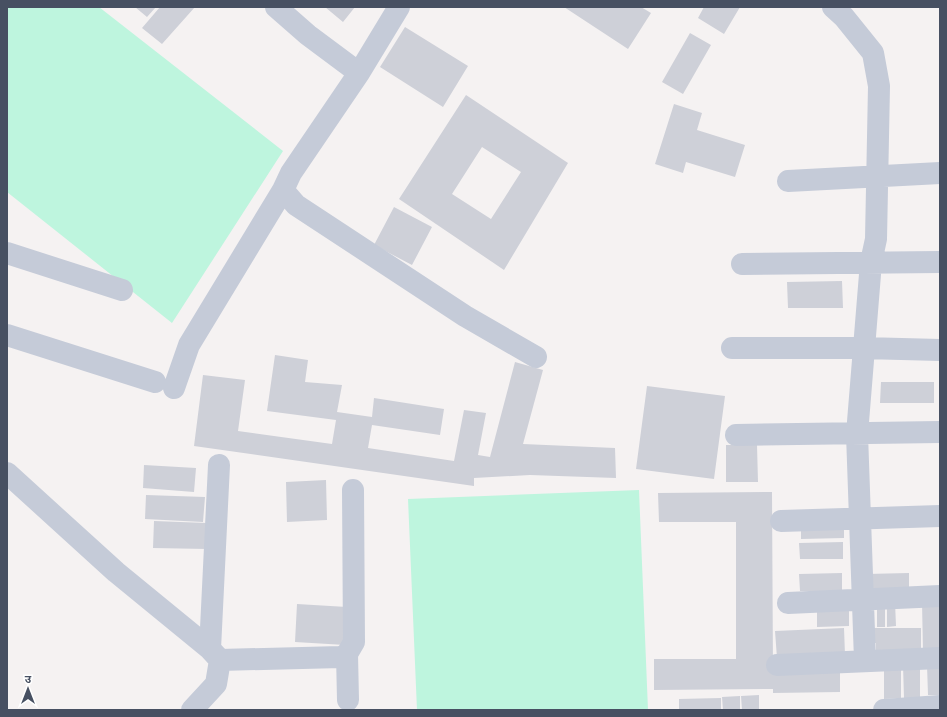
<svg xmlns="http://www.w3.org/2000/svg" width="947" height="717" font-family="Raleway,'Noto Sans Devanagari',sans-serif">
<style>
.green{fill:#bef5de}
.building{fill:#ced0d8;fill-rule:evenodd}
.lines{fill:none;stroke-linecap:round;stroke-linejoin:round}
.minor{stroke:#c5cbd8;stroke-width:22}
</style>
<rect width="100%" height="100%" fill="#f5f2f2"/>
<path class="green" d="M7,7H99L283,151L172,323L7,192Z
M639,490L648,710H417L408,499Z"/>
<path class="building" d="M135,7H156L147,17Z
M160,7H195L162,44L142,28Z
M325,7H355L343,22Z
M564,7H641L651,13L628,49Z
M704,7H740L724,34L698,18Z
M405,27L468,66L443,107L380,67Z
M690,33L711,45L683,94L662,82Z
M466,95L568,163L504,270L399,199ZM482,147L521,172L491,219L452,194Z
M674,104L702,113L697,130L745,145L735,177L686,162L683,173L655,164Z
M394,207L432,227L412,265L374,245Z
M842,281L843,308H788L787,282Z
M275,355L308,360L305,382L342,385L337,412L372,417L374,398L444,409L440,435L372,425L368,448L454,461L464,410L486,413L478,455L490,457L515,362L543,370L523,444L615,448L616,478L530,475L474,478V486L194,446L203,375L245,380L238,431L332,444L336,420L267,411Z
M881,382H934V403H880Z
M647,386L725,396L714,479L636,469Z
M726,445H757L758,482H726Z
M144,465L196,468L194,492L143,488Z
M326,480L327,520L287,522L286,482Z
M772,492L773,673L840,672V692L773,693V689L654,690V659H736V522H659L658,493Z
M146,495L205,497L203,522L145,519Z
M154,521L207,523V549L153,548Z
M801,522H844V538L801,539Z
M843,542V559H800L799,543Z
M842,573V591H800L799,574Z
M909,573V590H866V574Z
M885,602V627H877V603Z
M895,602L896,626L887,627V603Z
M922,602H940V651L923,652Z
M297,604L347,607L345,645L295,642Z
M817,606H849V626L817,627Z
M844,628L845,655L777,658L775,631Z
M872,628H921V652H876V643H872Z
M940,664V695H928L927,665Z
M903,665H920V698H904Z
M884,668H901V698L884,699Z
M759,695V710H742L741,696Z
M740,696V710H723L722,697Z
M721,698V710H679V699Z"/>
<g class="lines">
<path class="minor" d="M276,7L308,35L359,73
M399,7L359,73L291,173L283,190L296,205L465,316L536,357
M833,7L844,17L873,53L879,86L876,239L871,262L857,434L865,660
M788,181L940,173
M7,253L122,290
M742,264L940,262
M7,335L155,382
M732,348H863L940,350
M174,388L189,345L283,190
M736,435L940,432
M7,473L116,572L210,649L220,660L216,684L192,710
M781,521L940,516
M788,603L940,596
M210,649L219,465
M347,654L348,700
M220,660L341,657L347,654L354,642L353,490
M777,665L940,658
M884,710L940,706"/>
</g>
<rect width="947" height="717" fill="none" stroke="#475062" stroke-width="16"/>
<g transform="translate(28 689)" stroke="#ffffff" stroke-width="3" paint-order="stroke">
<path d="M0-3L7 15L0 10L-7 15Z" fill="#475062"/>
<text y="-6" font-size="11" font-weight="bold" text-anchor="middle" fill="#475062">उ</text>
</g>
</svg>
